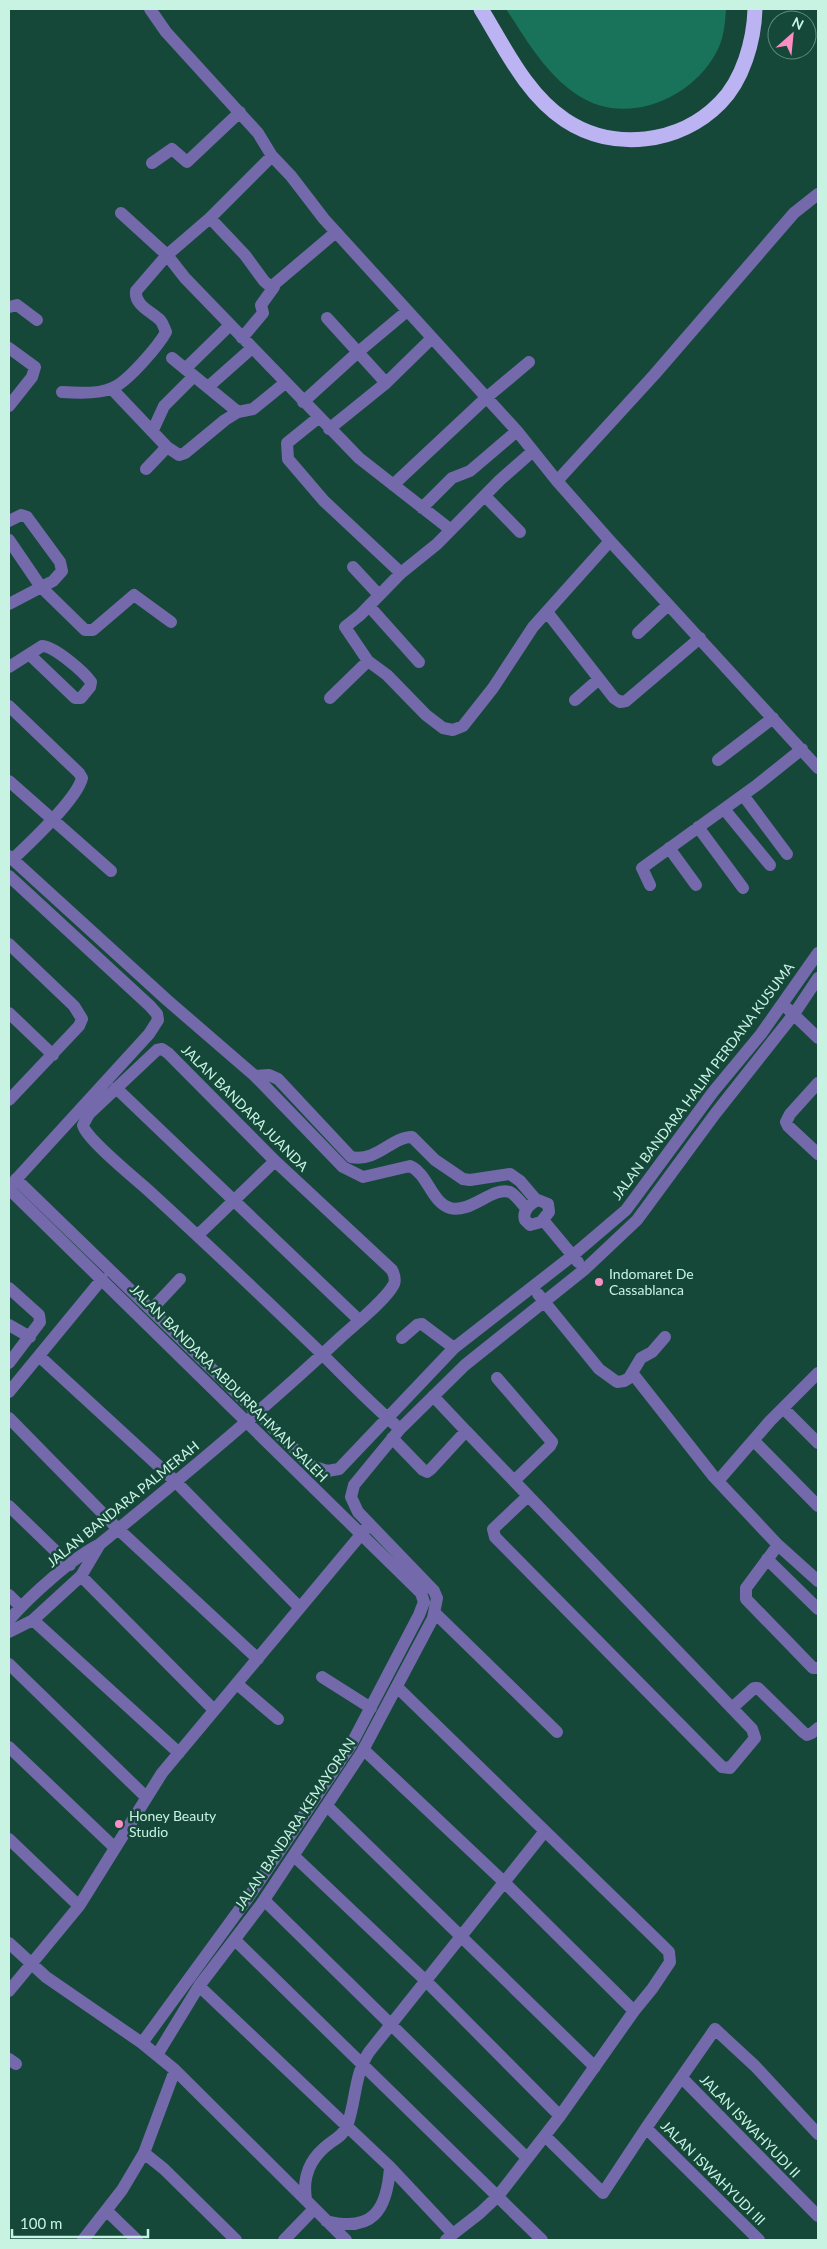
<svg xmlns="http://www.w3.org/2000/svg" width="827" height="2249" font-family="Lato,sans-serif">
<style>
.green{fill:#19725a}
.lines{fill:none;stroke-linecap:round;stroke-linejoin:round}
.minor{stroke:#7469ab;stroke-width:12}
.highway{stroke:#bcb3f3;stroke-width:15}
.poi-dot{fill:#fb8fc4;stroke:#154839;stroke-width:2}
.labels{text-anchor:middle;stroke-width:5;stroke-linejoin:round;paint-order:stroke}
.street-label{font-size:14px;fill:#c8f3e3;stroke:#154839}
.poi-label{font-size:14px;fill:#c8f3e3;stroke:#154839;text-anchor:start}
</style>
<rect width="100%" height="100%" fill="#154839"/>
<path class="green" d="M506,9H726C725,24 724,39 716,53C690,101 623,127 576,94C545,73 526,39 506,9Z"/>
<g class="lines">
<path class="minor" d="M150,9L166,32L258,133L272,156L291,176L324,219L517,431L557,481L610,541L818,768
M272,156L210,218L167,255L185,278L359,458L451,530
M152,163L172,149L187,162L240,112
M210,218L245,255L264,281L271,287L336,232
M9,307L17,305L37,320
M327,318L386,383
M242,338L263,313L261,305L274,287
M9,348L35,367L32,377L9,406
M172,358L238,412
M185,369L230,325
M208,387L252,348
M112,389L167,447L179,455L185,453L225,420L238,412L253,409L285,383
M62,392C75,393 100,394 112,388C127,383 159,345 166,332C164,328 163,323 160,320C152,312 134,305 136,291L167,255L121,213
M303,402L357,353L406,312
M318,418L287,443L288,459L324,501L401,573
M329,429L386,383L432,338
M153,430L164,406L194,376
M533,451L500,480L437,544L401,573L360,615L345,627L368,661L387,675L426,715L443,728L453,730L463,726L493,688L533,627L610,541
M146,469L167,447
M557,481L654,375L794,213L818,194
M393,485L486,398L529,362
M485,496L520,532
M422,508L452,478L470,471L517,431
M9,521L21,515L27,517L60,562L62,571L53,581L9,604
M9,540L41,587L85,630H93L134,595L171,622
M353,567L379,595
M369,606L419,662
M547,612L614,698L620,702L626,701L700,638
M638,633L668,605
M9,667L42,646C54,646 84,672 91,682L90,687L81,698H75L30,655
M330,698L368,661
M575,700L599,679
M9,706L79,773L82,778C77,799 30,843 13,859
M718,760L773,718
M9,781L111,871
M743,795L787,854
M724,809L770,865
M698,827L743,888
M669,848L696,885
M9,856L167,1000L255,1076L343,1167L363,1177L410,1166C428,1174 431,1202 450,1208C470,1214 493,1186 510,1192C516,1195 522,1204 527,1209
M9,876L150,1006L157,1014L158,1020L149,1034L11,1185
M650,885L642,868L757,785L802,749
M9,944L74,1006L82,1019L79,1026L9,1100
M788,1009L818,1038
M9,1013L53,1055
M255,1076L269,1075L278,1079L351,1157C378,1162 391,1137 412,1137L435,1160L463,1179L470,1180L510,1174L520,1181L537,1201
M818,1083L790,1114L786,1122L788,1126L818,1154
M116,1088L359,1320
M16,1179L312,1466L327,1471L339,1469L454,1348L572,1256L626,1210L713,1092L761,1034L818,953
M9,1189L421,1593L424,1602
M538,1200L548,1204L549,1212L541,1222L530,1225L525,1220C522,1211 530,1204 538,1200Z
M543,1220L578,1262
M198,1235L275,1161
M9,1288L39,1315L40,1322L9,1363
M538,1294L599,1369L617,1382L624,1381L629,1378L641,1358L652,1352L665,1337
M151,1310L180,1279
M9,1325L30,1337
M402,1338L417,1325L422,1324L454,1348
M39,1356L175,1481L300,1608
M633,1374L714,1477L778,1545L818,1581
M497,1378L552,1442L550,1446L514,1481
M9,1392L102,1279
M783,1408L818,1443
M9,1418L118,1529L258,1659
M466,1431L752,1729L755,1738L730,1768L722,1767L495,1537L493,1529L528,1496
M392,1438L423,1470L427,1472L431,1469L466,1431L433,1396
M754,1441L818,1506
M718,1481L770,1421L818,1373
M9,1506L70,1565
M778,1545L746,1588V1599L813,1668H818
M767,1559L818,1609
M81,1576L213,1709
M9,1595L21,1607
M437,1598L434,1591L358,1512L351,1497L354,1485L400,1429L465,1365L585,1269L637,1220L715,1114L794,1014L818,978
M435,1613L557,1732
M9,1620C30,1596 72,1558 100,1544C182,1477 263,1410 340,1338C354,1325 386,1300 394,1284C396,1279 394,1274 392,1270L275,1161L168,1053L162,1049L157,1050L89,1114L83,1125C85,1138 137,1180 149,1191C208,1245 266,1300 323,1355C348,1380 373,1406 400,1429
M33,1620L179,1753
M9,1632L33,1620L81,1576L100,1544
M9,1664L146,1797
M322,1677L371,1708
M237,1684L278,1719
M398,1688L661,1944L669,1952L670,1962L652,1989L634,2011L560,2116L498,2196L480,2213L453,2234
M732,1708L754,1688H758L803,1732L807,1735L812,1733L818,1728
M9,1747L114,1847
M364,1750L504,1882L634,2011
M327,1806L595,2067
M9,1839L79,1906
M294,1856L426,1981L560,2116
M264,1900L527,2158
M235,1940L542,2240
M9,1943L46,1977L142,2043L175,2070L346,2240
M199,1986L390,2167L453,2234L446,2240
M9,1991L79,1906L162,1773L369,1525
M142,2043L250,1895L351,1745L419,1615L424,1602
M157,2055L199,1986L260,1906L362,1752L433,1618L437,1598
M9,2059L16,2064
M682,2078L818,2216
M646,2128L759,2240
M545,2136L603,2193L646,2128L715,2029L755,2066L818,2134
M144,2153L164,2169L236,2240
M306,2199C302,2175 311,2157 330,2143C337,2138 344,2134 347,2126C356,2102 354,2075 369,2052L545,1831
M107,2211L137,2240
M326,2221C373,2233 387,2210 390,2167
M83,2240L122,2190L144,2153L175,2070
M284,2240L314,2209"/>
<path class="highway" d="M481,9C505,48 526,94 565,120C613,152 680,144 720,103C743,80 754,41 755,9"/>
</g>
<g class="poi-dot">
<circle cx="599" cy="1282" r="5"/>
<circle cx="119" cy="1824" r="5"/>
</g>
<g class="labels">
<g class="street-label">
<text transform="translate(703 1081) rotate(-53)" y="5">JALAN BANDARA HALIM PERDANA KUSUMA</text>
<text transform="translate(245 1108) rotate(45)" y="5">JALAN BANDARA JUANDA</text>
<text transform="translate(229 1383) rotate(45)" y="5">JALAN BANDARA ABDURRAHMAN SALEH</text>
<text transform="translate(123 1504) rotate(-39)" y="5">JALAN BANDARA PALMERAH</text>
<text transform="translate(295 1824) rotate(-56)" y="5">JALAN BANDARA KEMAYORAN</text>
<text transform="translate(750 2126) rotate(46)" y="5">JALAN ISWAHYUDI II</text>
<text transform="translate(713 2173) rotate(45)" y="5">JALAN ISWAHYUDI III</text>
</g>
<g class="poi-label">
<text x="609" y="1279">Indomaret De<tspan x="609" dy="16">Cassablanca</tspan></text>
<text x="129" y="1821">Honey Beauty<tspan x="129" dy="16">Studio</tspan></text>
</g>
</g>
<rect width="827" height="2249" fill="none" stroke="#c8f3e3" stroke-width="20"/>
<g transform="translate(792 35) rotate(27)"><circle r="24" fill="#154839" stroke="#5d8c7d"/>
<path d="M0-4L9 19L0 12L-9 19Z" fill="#fb8fc4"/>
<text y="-8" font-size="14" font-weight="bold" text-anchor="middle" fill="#c8f3e3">N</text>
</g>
<path d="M12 2229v8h136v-8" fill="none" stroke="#c8f3e3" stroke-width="2.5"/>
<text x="20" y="2229" font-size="15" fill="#c8f3e3" stroke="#154839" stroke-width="4" paint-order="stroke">100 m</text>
</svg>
